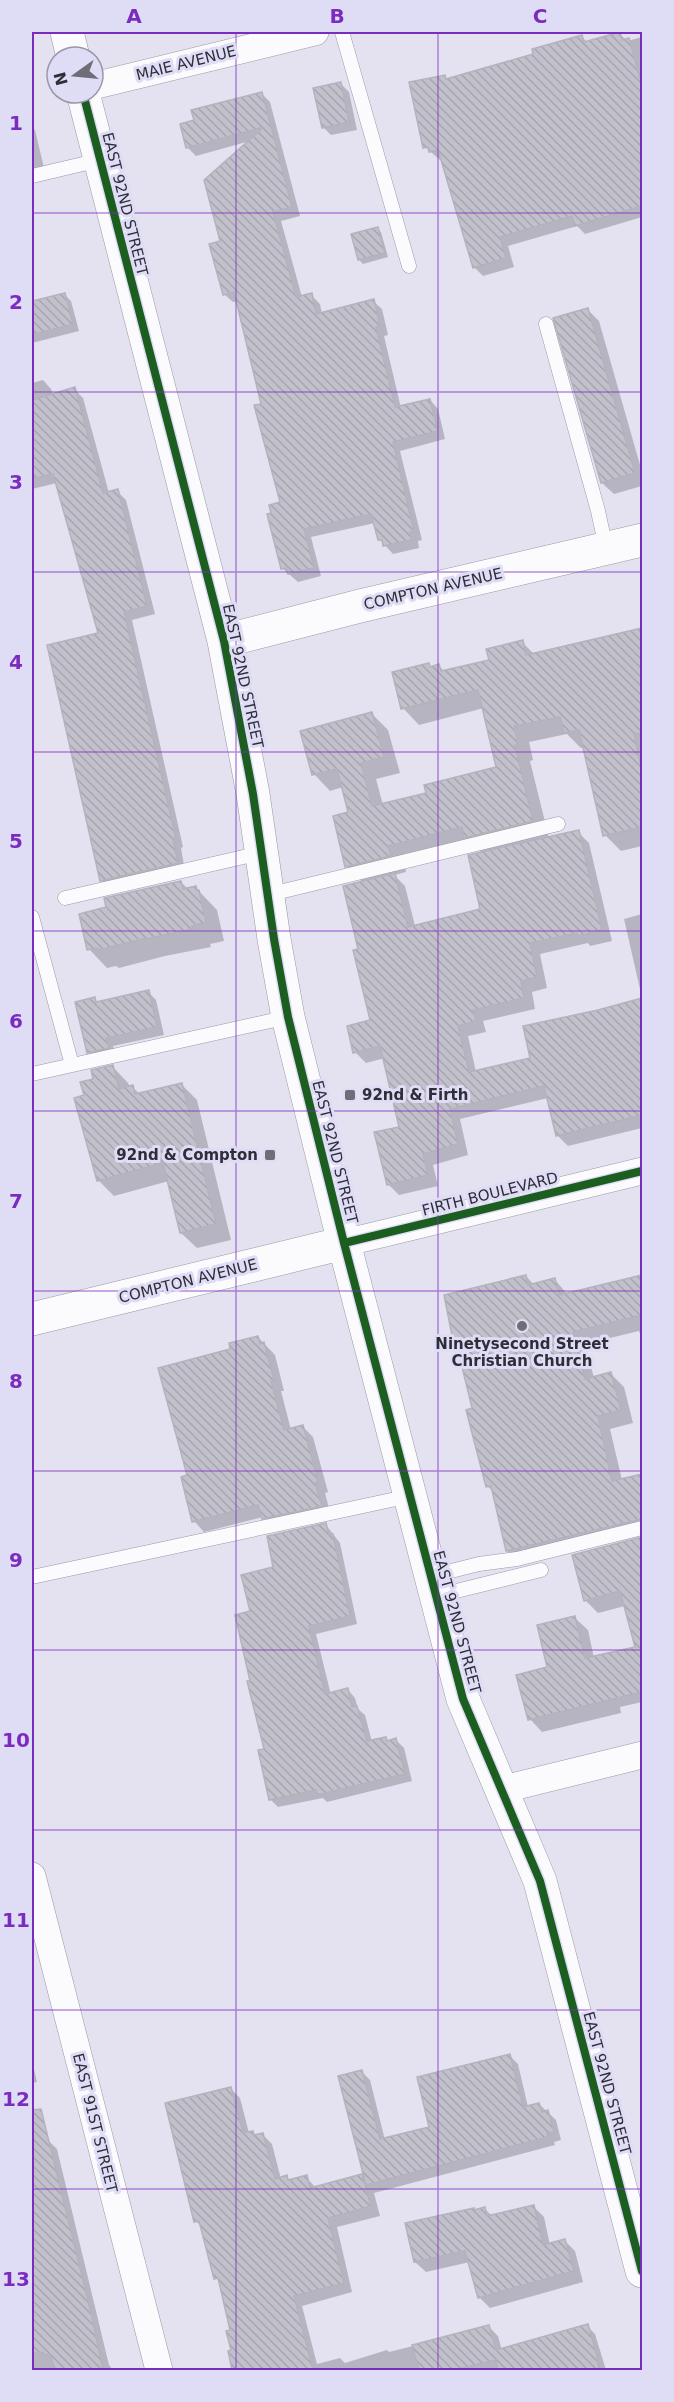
<svg xmlns="http://www.w3.org/2000/svg" width="674" height="2402" font-family="'DejaVu Sans',sans-serif">
<style>
.shadow{fill:#0003;fill-rule:evenodd}
.building{fill:url(#building-back-hatch);stroke:#b4b2bd;stroke-width:1.5}
.lines{fill:none;stroke-linecap:round;stroke-linejoin:round}
.lane-casing{stroke:#9a98a3;stroke-width:15}
.street-casing{stroke:#9a98a3;stroke-width:28}
.secondary-casing{stroke:#9a98a3;stroke-width:34}
.lane{stroke:#fbfbfd;stroke-width:14}
.street{stroke:#fbfbfd;stroke-width:27}
.secondary{stroke:#fbfbfd;stroke-width:33}
.cycleway-casing{stroke:#dfdcf6;stroke-width:11}
.cycleway{stroke:#1b5e20;stroke-width:8}
.grid{fill:none;stroke:#7b2cbf;stroke-width:1.5;stroke-opacity:0.55}
.poi-dot{fill:#6e6d78;stroke:#dfdcf6;stroke-width:2}
.labels{text-anchor:middle;stroke-width:6;stroke-linejoin:round;paint-order:stroke}
.street-label{font-size:15px;fill:#2f2e38;stroke:#dfdcf6}
.poi-label{font-size:15px;font-weight:bold;fill:#2f2e38;stroke:#dfdcf6;text-anchor:start}
.neatline{fill:none;stroke:#7b2cbf;stroke-width:2}
.grid-label{font-size:20px;text-anchor:middle;font-weight:bold;fill:#7b2cbf}
</style>
<defs>
<pattern id="building-back-hatch" width="6" height="6" patternUnits="userSpaceOnUse" patternTransform="scale(1.5)"><rect width="6" height="6" fill="#c2c0cb"/><path d="M-1 5l2 2M0 0l6 6M5-1l2 2" fill="none" stroke="#a7a5af"/></pattern>
</defs>
<rect width="100%" height="100%" fill="#e4e2f0"/>
<path class="shadow" d="M620,34L627,41L642,37V217L585,234L577,226L508,246L514,267L483,276L474,267L442,160H440L425,147L444,76L448,80L535,55L581,36L587,42Z
M341,84L349,92L357,130L331,135L323,127Z
M261,93L270,102L300,216L281,221L302,297L311,295L320,304L322,314L373,301L382,309L388,335L384,336L401,408L430,400L438,409L445,439L400,451L422,540L418,541L419,548L393,554L379,539L375,523L311,537L321,576L298,582L282,568L273,514L281,503L263,405L238,301L233,302L224,294L221,242L250,141L196,156L187,147L196,121Z
M32,127L35,130L44,168L32,171Z
M377,229L381,232L388,257L363,264L359,260L353,235Z
M64,294L71,301L79,331L32,343V302Z
M587,309L599,321L642,472V486L614,494L602,483Z
M43,380L51,389L53,395L74,389L83,398L109,493L117,491L126,500L155,614L132,620L183,847L181,848L185,871L110,889L101,880L99,634L57,483L32,489V383Z
M642,628V846L621,851L605,835L585,748H581L567,734L529,742L533,760L530,761L549,838L578,832L589,843L612,941L590,946L588,943L540,954L547,988L532,992L535,1009L483,1021L486,1032L468,1036L476,1072L532,1059L525,1027L642,1000V1128L568,1146L557,1135L548,1098L460,1119L468,1155L433,1165L438,1186L399,1195L388,1184L401,1128L385,1058L366,1063L355,1052L372,1021L360,950L363,883L346,866L350,814L343,787L330,791L314,774L372,714L388,730L400,773L376,779L383,805L428,794L498,768L484,708L419,725L403,708L428,664L432,668L439,666L445,672L491,662L522,642L535,655ZM473,844L482,854V910L415,926L405,886L394,875L406,872L404,862Z
M181,882L188,889L196,888L217,910L224,941L210,944L211,947L165,956L119,968L116,966L107,968L89,949L108,908Z
M642,914V998L624,919Z
M148,992L156,1000L164,1035L113,1046L116,1056L96,1060L88,1052L94,999L99,1003Z
M113,1067L128,1083L130,1087H132L140,1094L181,1084L197,1100L231,1240L197,1248L181,1233L169,1181L114,1196L98,1180L86,1096L95,1080Z
M526,1276L534,1285L555,1280L568,1295L642,1277V1339L639,1331L585,1344L594,1378L611,1374L624,1387L633,1423L610,1429L622,1480L642,1476V1534L520,1563L507,1551L495,1493L487,1486L474,1409L459,1349L456,1346Z
M258,1337L275,1355L284,1391H281L291,1430L303,1427L313,1437L328,1492L325,1493L331,1516L274,1528L263,1517L204,1532L194,1521L188,1476L232,1350Z
M326,1525L340,1543L357,1624L316,1634L331,1695L348,1690L355,1698L358,1709L365,1715L372,1742L386,1738L389,1742L396,1740L404,1748L412,1781L327,1802L323,1798L278,1807L270,1799L266,1750L252,1682V1613L275,1568Z
M642,1538V1702L620,1707L621,1713L542,1732L530,1719L549,1668L575,1618L588,1630L594,1658L636,1648L625,1606L598,1613L585,1600L574,1556Z
M510,2056L518,2064L528,2107L539,2104L556,2120L561,2140L554,2142L555,2145L374,2193L380,2216L337,2227L352,2292L302,2306L317,2364L340,2358L345,2363L387,2350L389,2352L489,2327L498,2336L507,2369L234,2370L229,2352L233,2351L231,2331L220,2282L216,2278L202,2228L196,2221L230,2088L240,2098L249,2133L253,2132L256,2136L262,2134L272,2144L281,2179L286,2177L291,2181L306,2177L316,2188L362,2175L366,2179L362,2072L370,2080L385,2140L430,2129Z
M32,2061L37,2082L32,2083Z
M42,2134L57,2149L109,2365L113,2370H32V2137Z
M534,2207L544,2217L550,2245L565,2241L575,2251L583,2282L490,2308L479,2297L470,2262L426,2272L415,2262L406,2225L473,2209L475,2211L484,2208L492,2216Z
M587,2326L595,2334L606,2370H519L514,2347Z"/>
<path class="building" d="M620,32L622,40L629,38L642,86V206L575,226L572,216L500,237L506,258L473,268L438,150L429,152L428,147L423,148L409,82L445,75L446,79L533,54L532,49L582,35L584,42Z
M341,82L349,122L322,128L313,88Z
M262,92L292,207L273,212L296,297L312,293L316,314L374,299L380,326L376,327L395,407L430,399L438,431L393,442L414,532H410L412,540L383,546L382,540H378L371,514L304,529L314,568L288,574L286,568L281,569L267,514L271,513L269,505L280,502L254,405L261,404L234,292L223,295L209,244L220,241L204,180L264,127L186,148L180,124L194,120L191,110Z
M378,227L385,253L358,260L351,234Z
M65,293L73,324L32,335V301Z
M588,308L635,473L601,483L553,318Z
M75,387L103,493L118,489L147,606L124,612L176,839H173L178,863L100,881L47,645L98,633L53,474L32,479V400Z
M642,628V733L634,734L642,771V827L603,836L579,730L564,733L560,717L514,726L518,744L515,745L533,821L464,838L462,827L388,846L391,856L345,867L333,816L348,812L337,769L312,775L300,731L372,712L384,757L361,763L372,806L426,793L424,785L496,767L478,690L401,709L392,672L429,663L430,667L439,664L441,671L489,660L486,649L523,640L526,655Z
M579,830L602,930L578,936L577,933L530,943L537,977L521,981L524,998L473,1010L476,1021L458,1026L469,1072L530,1058L523,1026L598,1010L642,998V1115L556,1136L544,1086L450,1109L458,1144L423,1154L428,1175L387,1185L374,1132L399,1127L380,1046L353,1053L347,1026L370,1020L353,950L358,949L343,886L395,873L408,927L480,909L468,855Z
M181,881L183,889L196,886L197,890H199L206,922L192,926L193,929L146,939V938L99,950L98,948L87,950L79,914L106,907L104,898Z
M149,990L157,1027L106,1038L109,1048L87,1053L75,1002L95,997L96,1002Z
M113,1065L119,1089L133,1085L135,1094L182,1083L216,1224L180,1233L163,1163L97,1181L74,1098L84,1095L80,1082L93,1079L91,1070Z
M526,1275L528,1285L555,1278L559,1295L642,1275V1315L573,1332L585,1379L611,1372L621,1410L598,1416L612,1481L642,1474V1519L506,1551L491,1486L486,1487L466,1410L472,1408L457,1346H454L444,1295Z
M258,1336L260,1344L264,1342L274,1380L271,1381L284,1430L303,1425L318,1482L315,1483L322,1506L262,1519L258,1505L192,1522L181,1477L187,1475L158,1368L230,1349L229,1343Z
M326,1523L329,1535L333,1534L350,1616L309,1626L325,1694L348,1688L352,1707L357,1706L367,1741L386,1737L387,1741L396,1738L405,1774L317,1795L316,1790L269,1800L258,1750L264,1749L247,1681H250L235,1615L250,1611L241,1575L273,1567L267,1536Z
M642,1537V1692L528,1720L516,1675L547,1667L537,1625L575,1616L585,1658L635,1647L620,1591L584,1601L572,1555Z
M510,2054L523,2107L539,2103L542,2112L548,2110L554,2132L547,2134L548,2137L366,2185L338,2076L362,2070L380,2139L429,2127L417,2077Z
M231,2087L243,2133L253,2131L254,2135L263,2133L275,2179L287,2175L288,2180L307,2175L310,2188L362,2174L371,2206L328,2218L344,2283L294,2296L313,2370H232L228,2351L231,2350L226,2331L230,2330L218,2278L214,2279L199,2221L194,2222L165,2103Z
M41,2109L92,2317L103,2370H55L50,2354L44,2355L43,2352L32,2354V2110Z
M534,2205L543,2245L565,2239L574,2271L478,2298L465,2251L414,2262L405,2223L474,2208V2210L485,2207L487,2216Z
M588,2324L597,2356L599,2370H498L496,2360L454,2370H419L412,2345L489,2325L496,2350Z"/>
<g class="lines">
<g class="lane-casing">
<path id="lane" d="M342,32L409,266
M32,176L100,160
M546,324L598,511L606,548
M267,895L558,824
M65,898L261,853
M32,917L72,1065
M32,1074L288,1017
M431,1576L479,1564L517,1559L642,1528
M32,1577L410,1496
M436,1596L541,1570"/>
</g>
<g class="street-casing">
<path id="street" d="M93,86L315,32
M344,1243L642,1171
M500,1790L642,1755
M32,1876L159,2370"/>
</g>
<g class="secondary-casing">
<path id="secondary" d="M67,32L73,57
M83,93L224,641L253,794L274,939L288,1017L344,1243L463,1699L540,1881L642,2271
M224,641L360,606L642,540
M32,1319L344,1243"/>
</g>
<use href="#lane" class="lane"/>
<use href="#street" class="street"/>
<use href="#secondary" class="secondary"/>
<g class="cycleway-casing">
<path id="cycleway" d="M83,93L224,641L253,794L274,939L288,1017L344,1243L463,1699L540,1881L642,2271
M344,1243L642,1171"/>
</g>
<use href="#cycleway" class="cycleway"/>
</g>
<path class="grid" d="M236,32V2370M438,32V2370M32,213H642M32,392H642M32,572H642M32,752H642M32,931H642M32,1111H642M32,1291H642M32,1471H642M32,1650H642M32,1830H642M32,2010H642M32,2189H642"/>
<g class="poi-dot">
<rect x="344" y="1089" width="12" height="12" rx="3"/>
<rect x="264" y="1149" width="12" height="12" rx="3"/>
<circle cx="522" cy="1326" r="6"/>
</g>
<g class="labels">
<g class="street-label">
<text transform="translate(186 63) rotate(-14)" y="5">MAIE AVENUE</text>
<text transform="translate(125 204) rotate(76)" y="5">EAST 92ND STREET</text>
<text transform="translate(433 589) rotate(-13)" y="5">COMPTON AVENUE</text>
<text transform="translate(243 676) rotate(78)" y="5">EAST 92ND STREET</text>
<text transform="translate(335 1152) rotate(76)" y="5">EAST 92ND STREET</text>
<text transform="translate(490 1194) rotate(-14)" y="5">FIRTH BOULEVARD</text>
<text transform="translate(188 1281) rotate(-14)" y="5">COMPTON AVENUE</text>
<text transform="translate(457 1622) rotate(75)" y="5">EAST 92ND STREET</text>
<text transform="translate(607 2083) rotate(75)" y="5">EAST 92ND STREET</text>
<text transform="translate(95 2123) rotate(76)" y="5">EAST 91ST STREET</text>
</g>
<g class="poi-label">
<text x="362" y="1100">92nd &amp; Firth</text>
<text x="258" y="1160" text-anchor="end">92nd &amp; Compton</text>
<text x="522" y="1349" text-anchor="middle">Ninetysecond Street<tspan x="522" dy="17">Christian Church</tspan></text>
</g>
</g>
<rect width="674" height="2402" fill="none" stroke="#dfdcf6" stroke-width="66"/>
<g transform="translate(75 75) rotate(255)"><circle r="28" fill="#dfdcf6" stroke="#9996aa" stroke-width="1.5"/>
<path d="M0-4.5L10 22L0 15L-10 22Z" fill="#6e6d78"/>
<text y="-9" font-size="16" font-weight="bold" text-anchor="middle" fill="#2f2e38">N</text>
</g>
<rect x="33" y="33" width="608" height="2336" class="neatline"/>
<g class="grid-label">
<text x="134" y="23">A</text>
<text x="337" y="23">B</text>
<text x="540" y="23">C</text>
<text x="16" y="130">1</text>
<text x="16" y="309">2</text>
<text x="16" y="489">3</text>
<text x="16" y="669">4</text>
<text x="16" y="848">5</text>
<text x="16" y="1028">6</text>
<text x="16" y="1208">7</text>
<text x="16" y="1388">8</text>
<text x="16" y="1567">9</text>
<text x="16" y="1747">10</text>
<text x="16" y="1927">11</text>
<text x="16" y="2106">12</text>
<text x="16" y="2286">13</text>
</g>
</svg>
